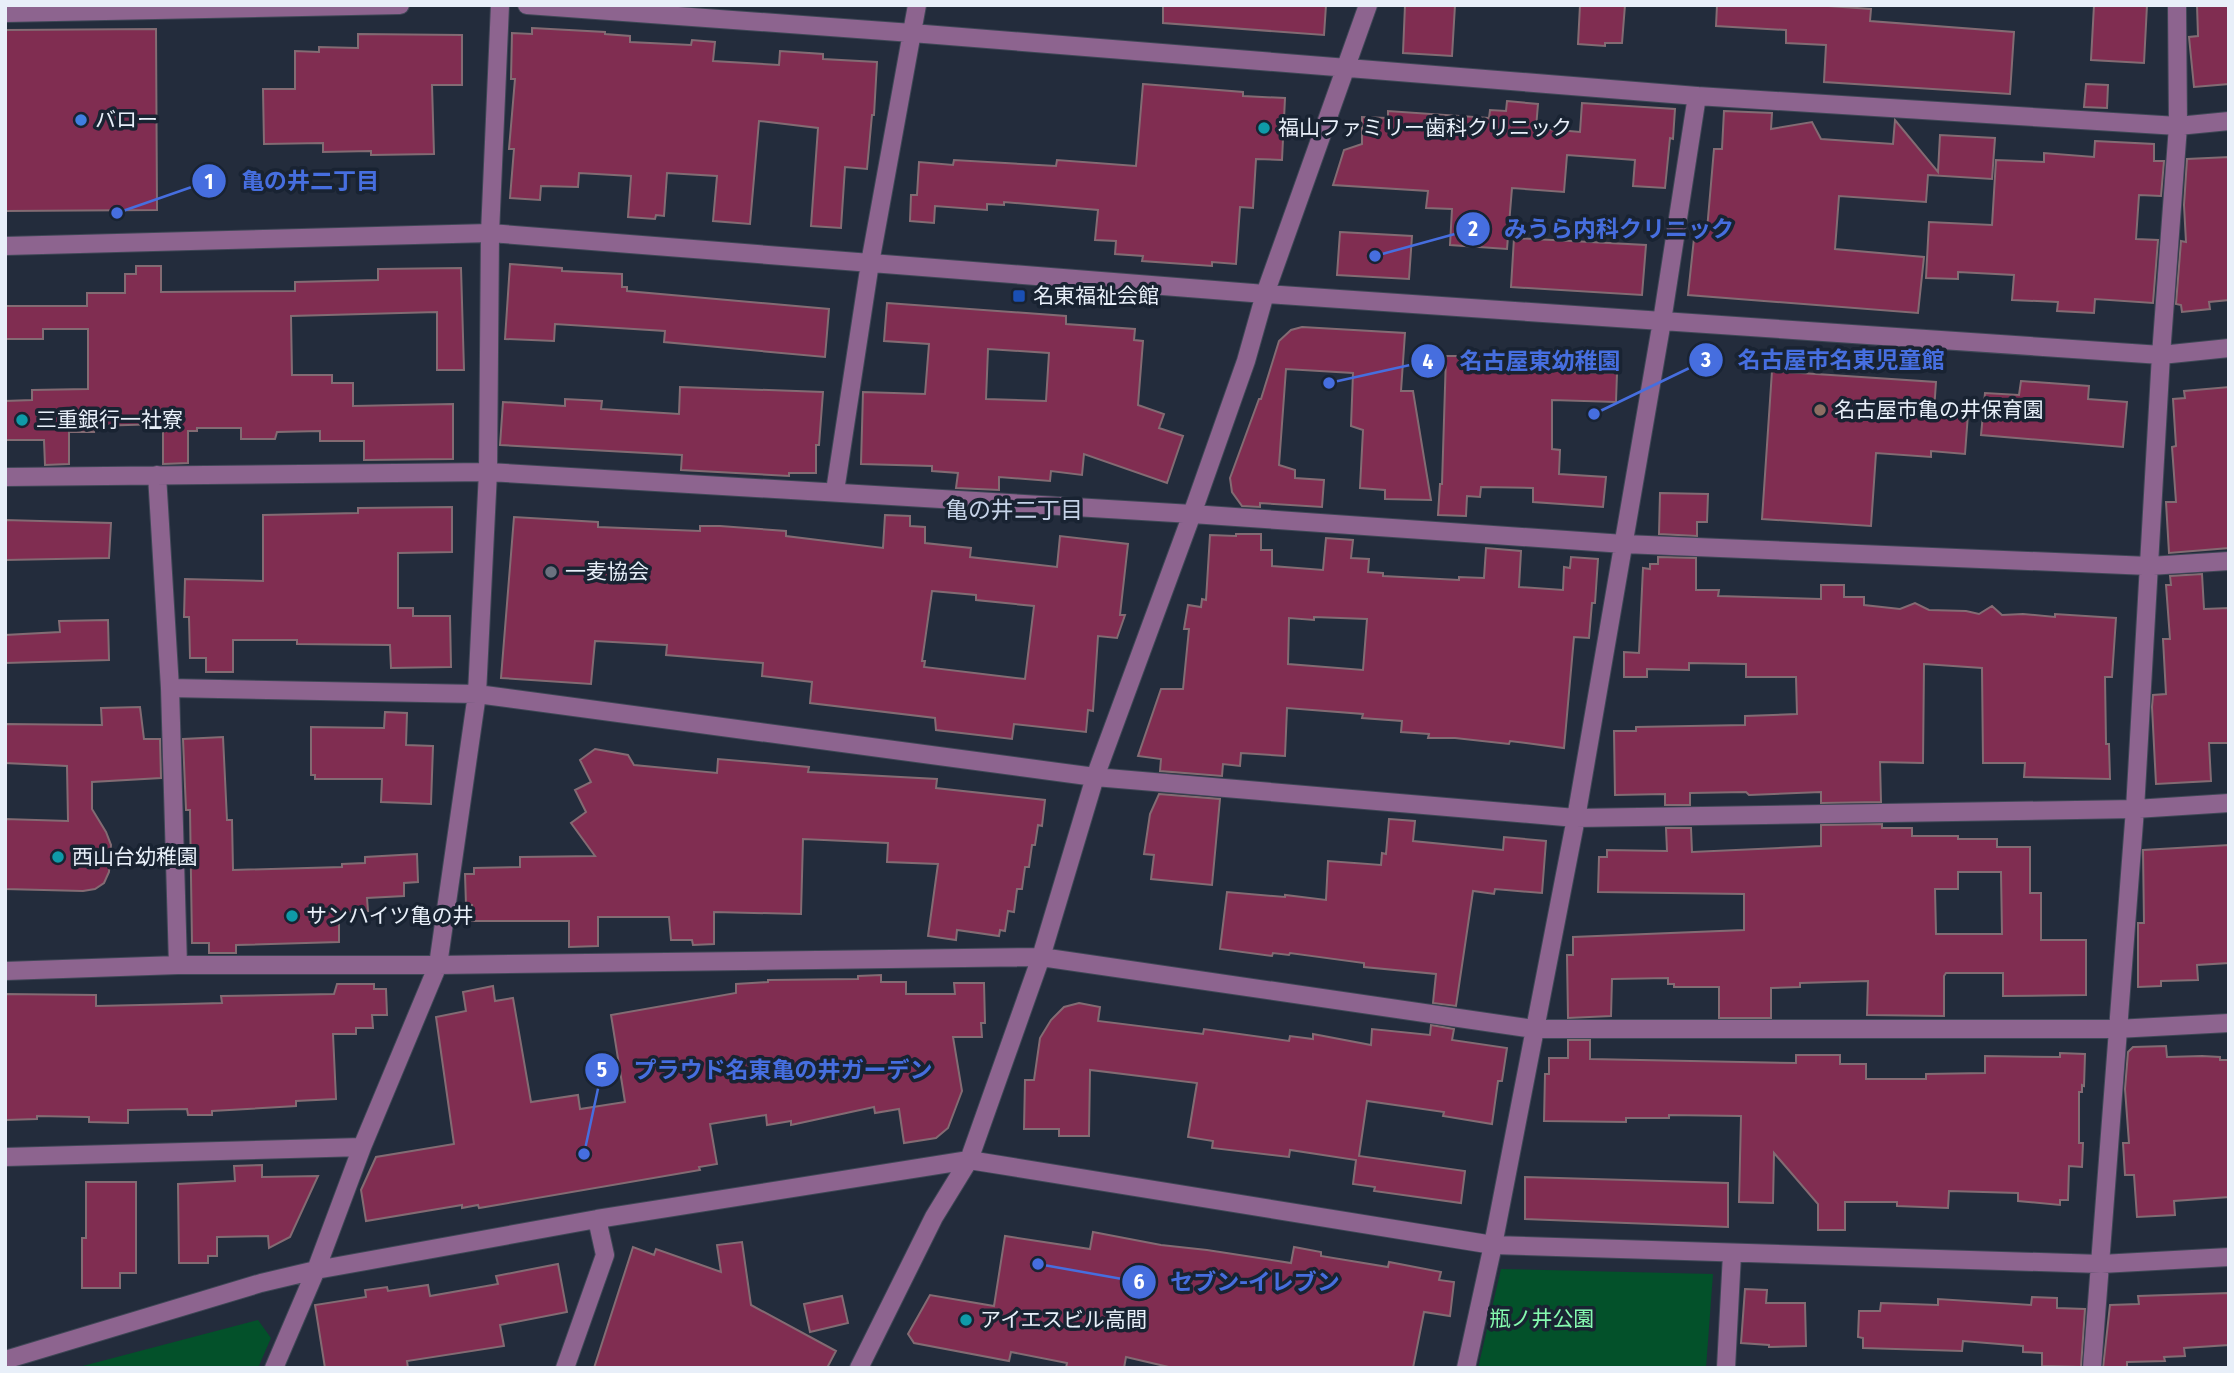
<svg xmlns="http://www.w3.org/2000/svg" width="2234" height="1373" font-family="'Fira Sans Condensed','Noto Sans JP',sans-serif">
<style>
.green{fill:#03512a}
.building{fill:#802d51;stroke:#836b73;stroke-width:2;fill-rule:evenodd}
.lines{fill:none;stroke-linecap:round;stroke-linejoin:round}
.minor-casing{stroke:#3f4756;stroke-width:20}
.minor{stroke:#8d648f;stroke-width:18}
.shop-dot{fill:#3f7fe0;stroke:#192332;stroke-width:2.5}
.culture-dot{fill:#0f9aa8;stroke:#192332;stroke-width:2.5}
.transit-dot{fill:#1a4fb4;stroke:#192332;stroke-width:2.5}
.education-dot{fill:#8d6e63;stroke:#192332;stroke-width:2.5}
.worship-dot{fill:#6b7280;stroke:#192332;stroke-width:2.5}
.labels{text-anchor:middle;stroke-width:7;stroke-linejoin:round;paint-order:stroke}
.poi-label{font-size:21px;fill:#e8eff9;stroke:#192332;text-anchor:start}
.park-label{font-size:21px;fill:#85faaf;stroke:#192332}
.neighbourhood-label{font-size:23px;fill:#c5d2e7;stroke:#192332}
.leader{fill:none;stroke:#466edf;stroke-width:2.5}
.callout-dot{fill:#466edf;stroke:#192332;stroke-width:2.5}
.mark-label{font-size:21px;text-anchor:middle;font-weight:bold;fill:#fff}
.callout-label{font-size:23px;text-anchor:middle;font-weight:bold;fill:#466edf;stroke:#192332;stroke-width:7;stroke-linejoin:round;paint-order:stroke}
</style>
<rect width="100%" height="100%" fill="#232c3c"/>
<path class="green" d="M1501,1269L1713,1274L1706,1368H1478Z
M258,1320L271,1338L258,1368H75Z"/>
<path class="building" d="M1163,5H1326L1324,35L1163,23Z
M1405,5H1455L1452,56L1403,53Z
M1580,5H1625L1622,43H1605V46L1578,44Z
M1717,5H1814L1871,9L1870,21L2014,32L2010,94L1824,82L1826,45L1786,43V30L1716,26Z
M2094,5H2147L2144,63L2091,60Z
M2197,5H2229V84L2194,87L2189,37L2198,36Z
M532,28L605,32V34L630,36V42L691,45L692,40L715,42L713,61L779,65L780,51L823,54V59L877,62L874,115H872L867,169L845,167L841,228L811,226L818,128L759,121L750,224L713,221L717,176L667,173L664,216L656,215L655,219L628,217L631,176L579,173L578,187L541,186L540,200L510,198L514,149H509L515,79H511L512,33L532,34Z
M156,29L157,210L5,211V30Z
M358,34L462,35V85H432L434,154L371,155V151L323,152V143L264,144L263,89H295V51L319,52V47L358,48Z
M1143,84L1243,92V96L1285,98L1282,160L1256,159L1253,208L1240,207L1236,264L1212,262V266L1142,261L1143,256L1115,254L1116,241L1095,240L1098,210L1004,202V205L987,204V210L935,206L934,223L910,221L911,195H917L919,162L953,165L954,160L1056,166L1057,160L1136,166Z
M2086,84L2108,85L2107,108L2084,107Z
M1507,101L1538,104L1536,128L1580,132L1582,103L1675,109L1673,139L1670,138L1665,188L1633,186L1635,160L1567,155L1564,192L1512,188L1507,249L1450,245L1452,209L1426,208L1428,191L1333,185L1344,150L1362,144V117L1388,118V111L1489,118L1490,110L1506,111Z
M1724,111L1772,113L1771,129L1812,122L1821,139L1893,144L1895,120L1938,172L1940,135L1995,138L1992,179L1928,175L1926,202L1839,196L1835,249L1924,257L1918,313L1688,295L1695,229L1707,230L1714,149H1722Z
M2095,141L2154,144V161H2164L2161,196L2139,195L2136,239L2158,240L2153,303L2095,299L2094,313L2057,311L2058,302L2012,300L2014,275L1958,272V279L1926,278L1929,222L1992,225L1996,160L2044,162V153L2094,157Z
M2229,157V300L2209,302L2210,309L2182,312L2181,305L2176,304L2181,241L2186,242L2184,205L2187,159Z
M1340,232L1412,236L1409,279L1337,275Z
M1514,238L1646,245L1642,295L1511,287Z
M510,264L562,268V271L622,274V287H627V291L829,309L825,357L664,342L665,331L555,324L554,341L505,339Z
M136,266H161V292L295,291V282L378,280V269L461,268L464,370H437V312L291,316L292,375H332V383H353V406L453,404V459L364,460V441H320V431L277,432L275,439H241V428H197V431H188V463L163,464V424L93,426L94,432H69V464L45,465L44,440H5V401L32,400V390L88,389V329H43V339H5V306H87V293H125V274H136Z
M887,303L1066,316V324L1135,329L1134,340L1143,341L1138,405L1164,414L1159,428L1183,436L1167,483L1084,454L1082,475L1051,471L1050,481L999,477V490L956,488L958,473L932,471V466L861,464L863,392L925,394L929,344L884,341ZM988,349L1049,353L1046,401L986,399Z
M1302,327L1405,333L1401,391H1413L1431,500L1385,499V490L1360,488L1363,430L1351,426L1353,373L1286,369L1279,465L1295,470V478L1324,480L1322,507L1260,503V507L1242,506L1232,492L1230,478L1259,399H1261L1279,341L1291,330Z
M1528,349L1562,351L1561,372L1617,373L1616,402L1552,400V449L1560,450L1559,474L1606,477L1603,507L1533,502V488L1481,487L1480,497L1467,496L1466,516L1438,515L1440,484H1442L1446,356H1467V354L1528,356Z
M1772,371L1936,382L1934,411L1968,414L1965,454L1931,451V457L1876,453L1871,526L1762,519Z
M2021,381L2089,386L2088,399L2127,402L2123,447L1981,435L1985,393L2019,395Z
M680,387L823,392L819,445H816V473H789V476L681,470L682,455L500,445L503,402L565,406V399L602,401L601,409L679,414Z
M2229,387V548L2169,553L2166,502H2176L2172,447L2176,446L2173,399L2185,398L2184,391Z
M1660,493L1708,494L1707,522H1697V536L1659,534Z
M452,507V552L398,553V608H413V616H450L451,667L391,668L390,645L297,644V640H233V672H206V658H190L189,617H184L185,579L263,581V515L358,513V508Z
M885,515L910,516V526L925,527V543L971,548L970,557L1057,567L1060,536L1128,544L1120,615H1125L1117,638L1098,636L1093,711L1088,710L1086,732L1014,724L1012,739L936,730L935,718L810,703L812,682L762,676L763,663L666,655L667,645L595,641L591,684L501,678L514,517L598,522V527L700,531V526H720L786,531V536L883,548ZM932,591L976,595V600L1034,606L1025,679L924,667L925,661H922Z
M5,520L111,523L109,558L5,560Z
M1236,534H1261V550H1272V566L1323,570L1326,538L1353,540L1351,558L1369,559L1368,572L1383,573V576L1459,580V577L1484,578L1486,548L1521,551L1519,587L1563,590L1564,567L1570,568L1571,557L1598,559L1595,603H1592L1589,638L1574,637L1564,748L1510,741L1509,744L1455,738H1428L1429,734L1401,732L1402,721L1362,718L1363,714L1287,708L1285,756L1241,753L1240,766L1223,764L1222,776L1160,771L1161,759L1138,756L1161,689H1183L1189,629H1184L1188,605L1201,607L1202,599L1206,600L1210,535L1236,536ZM1314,617L1367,619L1363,670L1288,664L1289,618L1314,620Z
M1658,557L1696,558V590H1719L1718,596L1821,599V585H1844V597H1864V605L1900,609L1915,603L1929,610L1966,611L1979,614L1992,606L2002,615L2023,614L2055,617V614L2116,618L2112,677H2105L2106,744H2109L2110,779L2024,777L2025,763H1983L1982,668L1924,664L1923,763L1880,762L1881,802L1821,803V792L1749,795L1746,792L1690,793V805H1665V794L1615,795L1614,731H1636V727L1745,725V716L1797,714L1796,677H1746V664L1689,663V670L1647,669V677H1624V652L1639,653L1643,568L1650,569V564H1658Z
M2202,574L2204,609L2229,608V743H2209L2211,781L2156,784L2152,707L2153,695L2166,694L2163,639H2170L2166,585H2171L2170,576Z
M108,620L109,660L5,663V635L60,632L59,621Z
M140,707L144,739H160L161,778L92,782V809L106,832L111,845L109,872L104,883L95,889L83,891L5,889V819L68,821L67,766L5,763V724L102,725L101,708Z
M385,712L407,713L406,745L433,746L431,804L381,802L382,779H315V775H311V727L384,728Z
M223,737L227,820H232L233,870L342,867V864L365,863V857L417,854L418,882L404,883V896L367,898L368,911L339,913V942L236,945V953H209V943H192L190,810H186L183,739Z
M595,749L628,755L634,765L717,773L718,759L809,767L808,772L937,779L936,788L1045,800L1042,826L1038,825L1035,845H1032L1029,867H1025L1022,889H1017L1014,912L1008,911L1005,931L1000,930L999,936L957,930L956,940L928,936L938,864L887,862L888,843L803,839L801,914L714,912V944L693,945L692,940H671L669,917H598V946L569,947V921H472V905H466L465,874H474V868L520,867V857L595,856L571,823L586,812L575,790L591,782L580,760Z
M1159,794L1220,799L1212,885L1151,879L1154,855L1144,854L1150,814Z
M1389,819L1415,821L1413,841L1503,850L1504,837L1546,841L1542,893L1495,889L1494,894L1473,891L1456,1006L1433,1003L1436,974L1364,967V963L1290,953L1289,955L1273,953L1272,956L1220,949L1227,892L1285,897V895L1326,900L1328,861L1381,865L1382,853L1386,854Z
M1882,824V828H1912V836H1958V839H1997V847H2030V893H2041V940H2086V995L2003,996V973H1946L1944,976V1016L1867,1015L1868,981L1800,983V987L1771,988V1018H1719V987H1674V984H1668V978L1612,979L1611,1016L1568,1018L1567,955H1573V937L1744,930V894L1598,892L1599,857H1607V850L1667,851L1666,828H1691L1692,852L1821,846V825ZM1958,872H2001L2002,934H1936L1935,889H1958Z
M2229,845V963L2197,965L2198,980L2161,981V986L2138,987V923H2144L2143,850Z
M881,975V982H906V994H955L954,983H984L985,1023H981L982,1037H953L962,1091L948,1128L936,1138L904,1143L899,1109L875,1113L874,1107L791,1125V1121L767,1125L766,1115L710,1124L717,1164L699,1167L700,1170L479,1208L478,1205L462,1208V1205L366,1221L361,1190L376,1157L454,1144L436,1017L466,1011L463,992L493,986L495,1001L513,998L531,1102L578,1095L580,1109L625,1102L611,1015L736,993V984L768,982V980L858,979V976Z
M337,984H374V989H386L387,1015H372L373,1028H356V1034H333L336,1099L296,1101V1106L212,1111V1115H188L187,1109L128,1110V1123L89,1122V1117L37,1116V1119L5,1120V994L96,995V1006L185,1004L222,1003L221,996L334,994Z
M1079,1003L1100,1007L1098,1021L1203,1034L1204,1029L1289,1041L1290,1036L1313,1039V1034L1371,1045L1372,1029L1430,1035L1431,1025L1454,1029L1452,1040L1507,1048L1502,1081H1498L1492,1124L1443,1116L1444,1112L1367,1101L1359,1156L1465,1171L1461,1203L1374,1191L1375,1187L1353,1184L1356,1160L1290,1150L1289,1157L1212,1148L1213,1141L1188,1137L1197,1083L1090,1070L1089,1136H1059V1129H1024L1025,1080H1034L1040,1038L1051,1020L1064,1007Z
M1568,1040H1590V1059L1796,1063V1055H1840V1064H1866V1079H1926V1074L1985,1073V1056L2060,1057V1053L2085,1054L2084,1086L2082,1085V1092H2079V1143H2083L2082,1167L2069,1166L2068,1200H2060V1205L2018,1201V1193L1949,1191L1948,1208L1897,1206V1202H1845V1230H1818V1204L1774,1153L1773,1203L1739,1202L1741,1116L1669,1115V1118H1626V1122L1544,1121L1545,1074H1549V1058H1568Z
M2166,1046L2167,1057L2202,1056L2220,1057V1060H2229V1197L2174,1201L2175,1215L2137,1217L2134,1175H2125L2123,1143H2129L2125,1089L2128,1052L2133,1047Z
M262,1165V1177L318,1176L290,1237L269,1248L268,1236L217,1237V1256H208V1263H179L178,1184L235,1181L234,1166Z
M1525,1177L1728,1183V1227L1525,1219Z
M86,1182H136V1273H120V1288H82V1238H86Z
M1093,1232L1161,1245L1207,1250L1291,1263L1294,1247L1321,1252V1256L1388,1267L1389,1262L1441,1272L1439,1280L1454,1282L1450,1316L1424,1312L1413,1368H1173L1126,1357L1124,1368H1066L1067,1363L1011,1352L1009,1361L914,1343L908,1334L930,1295L994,1306L1005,1236L1090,1249Z
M742,1242L751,1305L836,1351L827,1368H594L633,1247L654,1255L656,1249L721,1272L717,1245Z
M558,1264L567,1312L500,1325L504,1346L407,1361L408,1368H325L315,1305L366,1297L365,1290L387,1287L388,1291L428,1285L430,1296L498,1284L496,1276Z
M1745,1289L1767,1290L1766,1303H1805L1806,1346L1769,1347V1345L1741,1343Z
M2229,1293V1345L2184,1348L2185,1356L2164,1357L2165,1361L2127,1362V1368H2103L2110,1305L2139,1304L2138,1296Z
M842,1296L848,1323L810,1332L804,1304Z
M2032,1297L2057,1298V1308L2085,1309L2081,1367L2042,1366V1353L2023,1352V1346L1963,1341L1962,1351L1863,1348V1338L1858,1337L1859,1311H1880L1881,1303L1938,1305V1299L2031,1305Z"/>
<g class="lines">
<g class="minor-casing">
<path id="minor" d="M527,5L912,33L1697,96L2178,126L2229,121
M5,13L400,5
M5,246L490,233L1265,294L2161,355L2229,348
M157,475L170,688L178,965
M5,477L488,472L1192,514L1624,544L2149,566L2229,561
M835,491L870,263L917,5
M170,688L477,694L1095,777L1576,818L2135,809L2229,803
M5,971L178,965H438L1041,957L1534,1029H2116L2229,1023
M5,1157L362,1147
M5,1360L261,1283L316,1270L597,1219L969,1160L1493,1245L2101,1264L2229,1257
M274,1368L316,1270L362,1147L438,965L477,694L488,472L490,233L500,5
M565,1368L605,1255L597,1219
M859,1368L934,1217L969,1160L1041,957L1095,777L1192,514L1246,361L1265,294L1368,5
M1466,1368L1493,1245L1576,818L1662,321L1697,96
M1726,1368L1732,1254
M2092,1368L2135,809L2161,355L2178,126L2177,5"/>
</g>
<use href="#minor" class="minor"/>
</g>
<circle class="shop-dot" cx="81" cy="120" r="7"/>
<g class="culture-dot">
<circle cx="1264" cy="128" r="7"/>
<circle cx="22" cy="420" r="7"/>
<circle cx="58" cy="857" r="7"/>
<circle cx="292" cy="916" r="7"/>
<circle cx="966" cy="1320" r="7"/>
</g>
<rect class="transit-dot" x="1012" y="289" width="14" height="14" rx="3.5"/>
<circle class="education-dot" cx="1820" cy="410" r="7"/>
<circle class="worship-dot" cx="551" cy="572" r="7"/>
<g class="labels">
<g class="poi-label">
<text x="95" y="127">バロー</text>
<text x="1278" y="135">福山ファミリー歯科クリニック</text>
<text x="1033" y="303">名東福祉会館</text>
<text x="1834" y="417">名古屋市亀の井保育園</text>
<text x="36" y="427">三重銀行一社寮</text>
<text x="565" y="579">一麦協会</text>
<text x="72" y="864">西山台幼稚園</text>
<text x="306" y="923">サンハイツ亀の井</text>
<text x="980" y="1327">アイエスビル高間</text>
</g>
<g class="park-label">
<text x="1542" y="1326">瓶ノ井公園</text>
</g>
<g class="neighbourhood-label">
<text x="1014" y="518">亀の井二丁目</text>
</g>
</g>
<path class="leader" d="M117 213L209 181M1375 256L1473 229M1594 414L1706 360M1329 383L1428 361M584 1154L602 1070M1038 1264L1139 1282"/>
<g class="callout-dot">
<circle cx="117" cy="213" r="7"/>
<circle cx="1375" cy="256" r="7"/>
<circle cx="1594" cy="414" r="7"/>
<circle cx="1329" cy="383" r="7"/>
<circle cx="584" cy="1154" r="7"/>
<circle cx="1038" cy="1264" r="7"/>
<circle cx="209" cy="181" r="18"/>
<circle cx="1473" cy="229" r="18"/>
<circle cx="1706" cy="360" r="18"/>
<circle cx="1428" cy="361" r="18"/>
<circle cx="602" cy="1070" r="18"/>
<circle cx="1139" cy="1282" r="18"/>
</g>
<g class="mark-label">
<text x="209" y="189">1</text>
<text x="1473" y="236">2</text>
<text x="1706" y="367">3</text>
<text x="1428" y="369">4</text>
<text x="602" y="1077">5</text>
<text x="1139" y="1289">6</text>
</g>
<g class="callout-label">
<text x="310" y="189">亀の井二丁目</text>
<text x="1619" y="237">みうら内科クリニック</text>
<text x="1841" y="368">名古屋市名東児童館</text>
<text x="1540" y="369">名古屋東幼稚園</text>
<text x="783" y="1078">プラウド名東亀の井ガーデン</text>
<text x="1255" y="1290">セブン-イレブン</text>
</g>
<rect width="2234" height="1373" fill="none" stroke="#e8eff9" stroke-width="14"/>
</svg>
